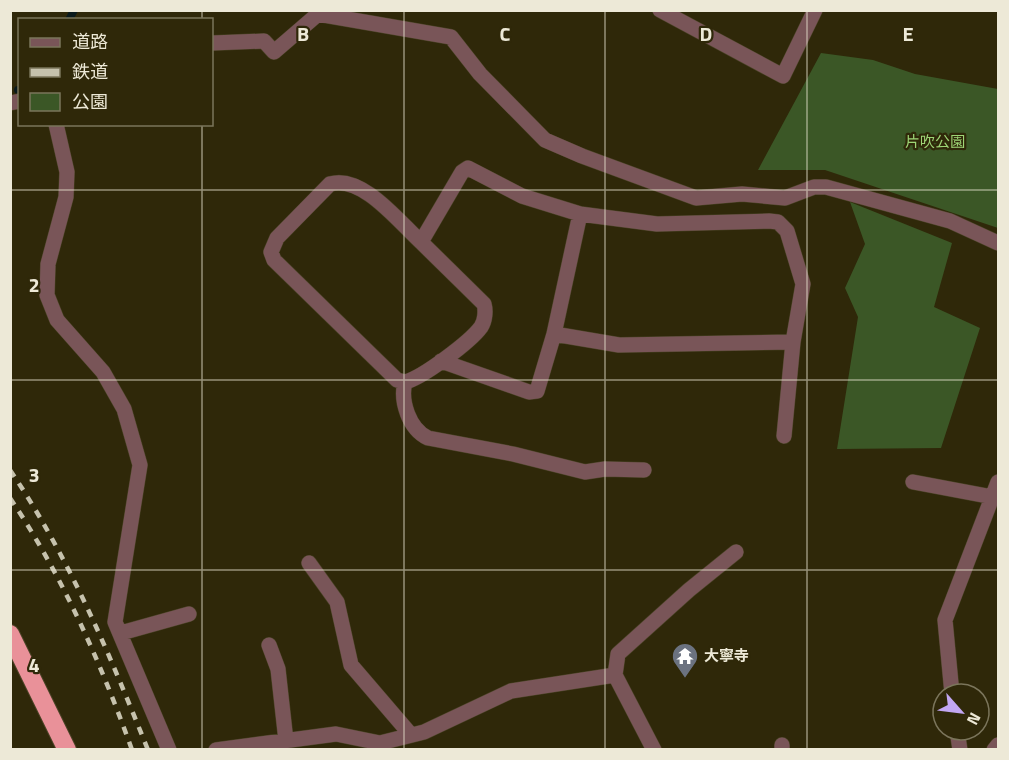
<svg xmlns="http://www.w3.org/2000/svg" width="1009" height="760" font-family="'Titillium Web','Noto Sans JP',sans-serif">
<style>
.green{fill:#3b5726}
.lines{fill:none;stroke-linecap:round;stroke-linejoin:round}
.stream{stroke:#0a1a1c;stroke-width:8}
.minor-casing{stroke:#4a4326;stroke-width:16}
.highway-casing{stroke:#4a4326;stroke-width:20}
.minor{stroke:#795558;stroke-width:15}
.highway{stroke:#e99199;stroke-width:18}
.rail{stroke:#c6c2ad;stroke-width:4.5;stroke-dasharray:8 8;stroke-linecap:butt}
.grid{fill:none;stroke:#ede9d7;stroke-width:1.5;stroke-opacity:0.55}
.labels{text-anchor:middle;stroke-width:4.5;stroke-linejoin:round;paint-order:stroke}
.park-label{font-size:15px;fill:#9dd475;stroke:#2f2809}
.poi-label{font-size:15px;font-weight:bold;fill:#ede9d7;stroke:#2f2809;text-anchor:start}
.grid-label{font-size:20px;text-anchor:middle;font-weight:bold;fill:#ede9d7;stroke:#2f2809;stroke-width:4.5;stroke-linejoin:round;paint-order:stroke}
</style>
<rect width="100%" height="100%" fill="#2f2809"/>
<path class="green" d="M821,53L873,60L915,74L998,89V228L825,170H758Z
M850,202L952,243L934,307L980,328L941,448L837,449L858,317L845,288L865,244Z"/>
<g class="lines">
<path class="stream" d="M69,20L74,10
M18,90H20"/>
<g class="minor-casing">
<path id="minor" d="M660,10L783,76L815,10
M212,43L264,41L274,52L318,14L451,37L480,74L545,140L582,156L696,198L742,194L785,198L814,187H826L950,221L998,243
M10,103L20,101
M56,124L67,172L66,197L48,264L47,295L57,320L103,372L124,409L140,465L115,622L169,750
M421,242L484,304C486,311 485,321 481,327C470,342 422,378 405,382C400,401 409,429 428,438L513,454L585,472L605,469L644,470
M441,361L529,392L537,391L554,334L580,214
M405,382L397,380L274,260L271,252L277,238L330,184C362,174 399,222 421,242L462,172L468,168L522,196L580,214L657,224L769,221L778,222L787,231L803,284L793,342L619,345L554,334
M784,436L793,342
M913,482L998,498
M309,563L337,602L351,665L411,735
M121,633L189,614
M269,645L278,669L286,741
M615,675L654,750
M952,694L945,620L998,482
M957,730L960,750
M782,745V750
M216,750L336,734L380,743L424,732L511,691L615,675L618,654L689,590L736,552
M994,750L998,745"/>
</g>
<g class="highway-casing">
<path id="highway" d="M10,634L67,750"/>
</g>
<use href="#minor" class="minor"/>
<use href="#highway" class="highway"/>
<path class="rail" d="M10,470C69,557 109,653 148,750
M10,498C62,575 101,663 132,750"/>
</g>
<path class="grid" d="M202,10V20M404,10V750M605,10V750M807,10V750M202,124V750M10,190H998M10,380H998M10,570H998"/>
<defs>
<g id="temple-pin" transform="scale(1.35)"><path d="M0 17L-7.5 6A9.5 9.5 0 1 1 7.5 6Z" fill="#6b7280" stroke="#2f2809"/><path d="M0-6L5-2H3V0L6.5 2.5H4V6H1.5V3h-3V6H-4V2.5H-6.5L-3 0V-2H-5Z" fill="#fff"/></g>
</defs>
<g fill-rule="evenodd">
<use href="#temple-pin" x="685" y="656"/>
</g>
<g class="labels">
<g class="park-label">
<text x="935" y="147">片吹公園</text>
</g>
<g class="poi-label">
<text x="704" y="661">大寧寺</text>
</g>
</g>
<g class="grid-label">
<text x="303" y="41">B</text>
<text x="505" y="41">C</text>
<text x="706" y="41">D</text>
<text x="908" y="41">E</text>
<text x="34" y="292">2</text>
<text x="34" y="482">3</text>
<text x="34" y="672">4</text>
</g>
<rect width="1009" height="760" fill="none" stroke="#ede9d7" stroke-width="24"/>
<rect x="18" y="18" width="195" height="108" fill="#2f2809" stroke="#7b755b" stroke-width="1.5"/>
<rect x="30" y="38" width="30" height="9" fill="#795558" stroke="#7b755b" stroke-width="1.5"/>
<text x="72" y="48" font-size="18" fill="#ede9d7">道路</text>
<rect x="30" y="68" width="30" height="9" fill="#c6c2ad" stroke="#7b755b" stroke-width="1.5"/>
<text x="72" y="78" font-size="18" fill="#ede9d7">鉄道</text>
<rect x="30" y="93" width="30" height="18" fill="#3b5726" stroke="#7b755b" stroke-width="1.5"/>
<text x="72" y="108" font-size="18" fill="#ede9d7">公園</text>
<g transform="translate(961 712) rotate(118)"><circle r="28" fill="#2f2809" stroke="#7b755b" stroke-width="1.5"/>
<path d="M0-4.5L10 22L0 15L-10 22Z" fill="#c2a7f2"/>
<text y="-9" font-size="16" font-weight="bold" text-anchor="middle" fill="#ede9d7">N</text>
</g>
</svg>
